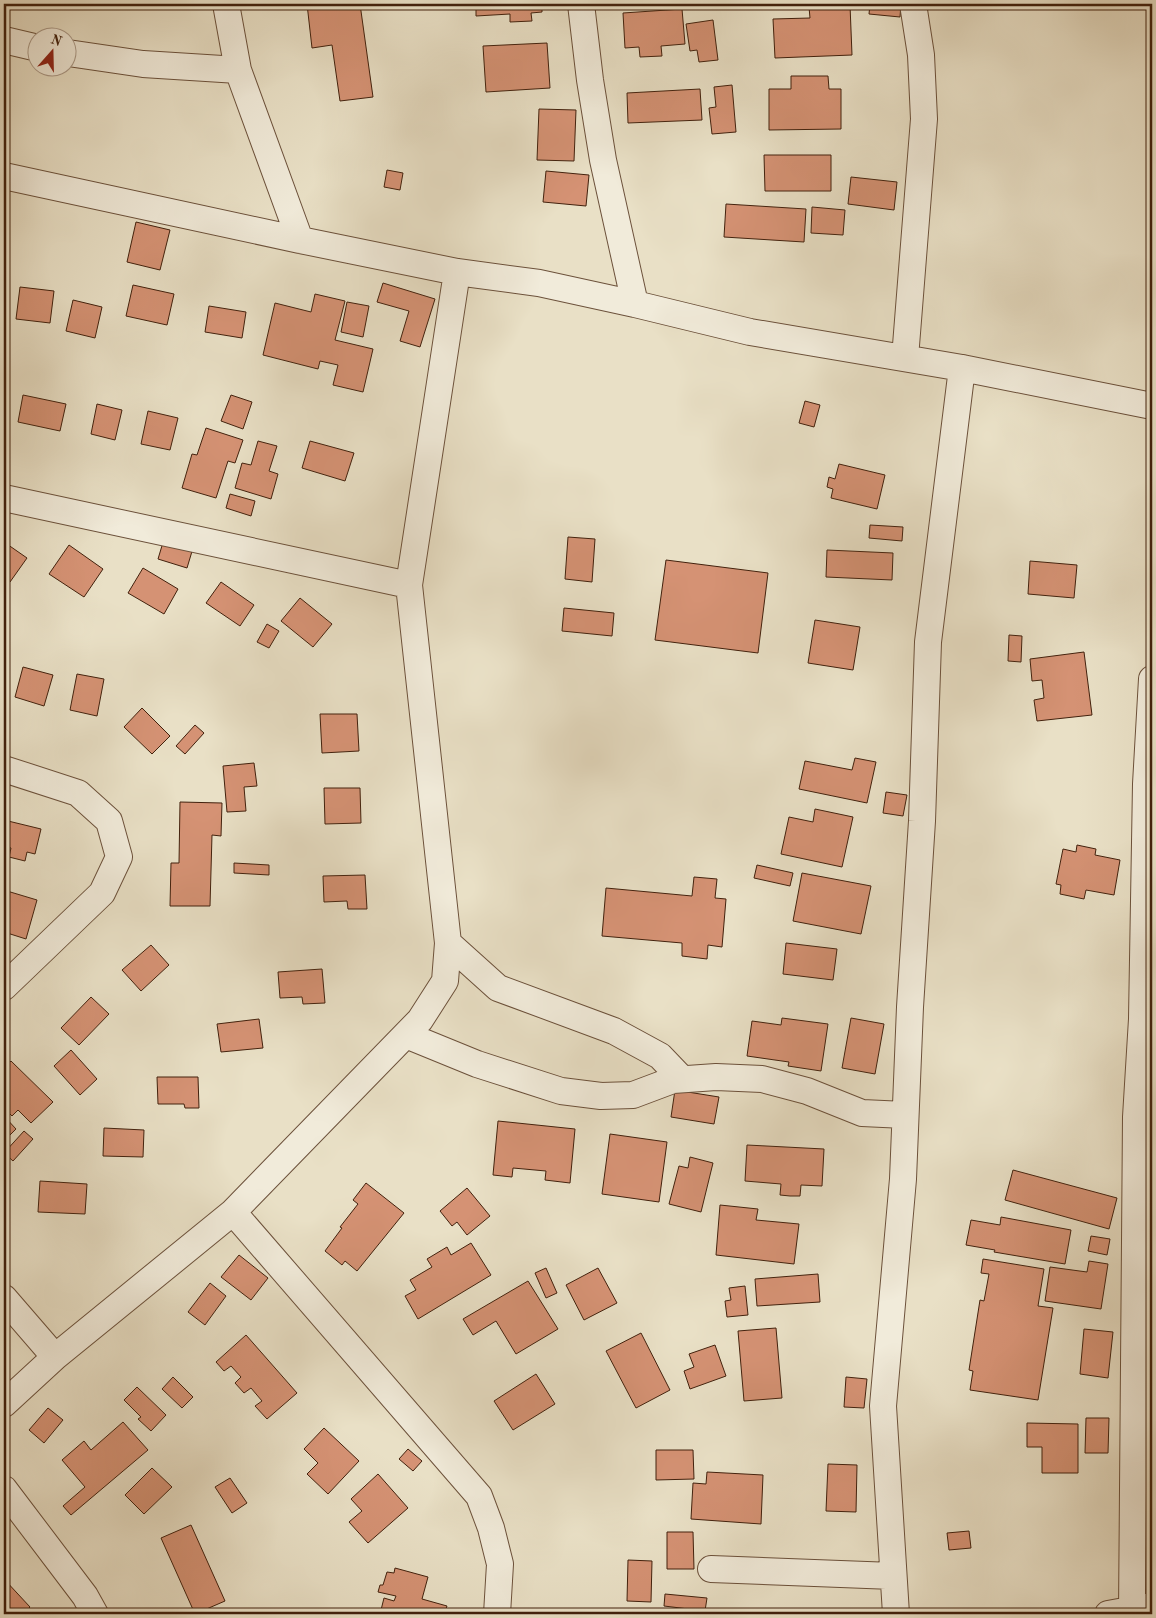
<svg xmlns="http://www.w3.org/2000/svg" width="1156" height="1618" font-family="'Old Standard TT',serif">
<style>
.building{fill:#d59274;stroke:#42210d}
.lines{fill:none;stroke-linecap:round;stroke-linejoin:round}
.street-casing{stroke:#6c513b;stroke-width:28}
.street{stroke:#f1ebda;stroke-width:26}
</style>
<rect width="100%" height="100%" fill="#e9e0c6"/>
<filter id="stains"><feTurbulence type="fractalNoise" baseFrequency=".004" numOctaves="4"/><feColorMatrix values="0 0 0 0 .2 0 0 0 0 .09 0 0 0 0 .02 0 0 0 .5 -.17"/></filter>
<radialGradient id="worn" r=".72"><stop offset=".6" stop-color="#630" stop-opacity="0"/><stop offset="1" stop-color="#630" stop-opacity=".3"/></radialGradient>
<path class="building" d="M307,4H360L373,97L340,101L332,45L312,48Z
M476,4H542V12L531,13L532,21L510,22V14L476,16Z
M870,4H901L900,17L869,14Z
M850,5L852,55L775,58L773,19L810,18L809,7Z
M682,9L685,44L661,46L662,56L640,57L639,47L625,48L623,13Z
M713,20L718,60L699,62L697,50L690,51L686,24Z
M547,43L550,88L486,92L483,46Z
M791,76H828L829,89H841V129L769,130V89H791Z
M732,85L736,132L712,134L709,108L716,107L714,87Z
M700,89L702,120L628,123L627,93Z
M539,109L576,110L574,161L537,160Z
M764,155H831V191H765Z
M387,170L403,173L400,190L384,187Z
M546,171L589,175L586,206L543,202Z
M851,177L897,182L894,210L848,204Z
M726,204L806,209L804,242L724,237Z
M812,207L845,210L843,235L811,233Z
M136,222L170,230L160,270L127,262Z
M383,283L435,299L420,347L400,341L409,311L377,302Z
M133,285L174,294L167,325L126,316Z
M20,287L54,291L50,323L16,319Z
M315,294L345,301L335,340L373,349L363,392L333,385L338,365L320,361L318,369L263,355L275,303L311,312Z
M73,300L102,307L95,338L66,331Z
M347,302L369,306L363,337L341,332Z
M209,306L246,312L242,338L205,332Z
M23,395L66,404L60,431L18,422Z
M231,395L252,402L243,429L221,421Z
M805,401L820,405L814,427L799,423Z
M97,404L122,410L115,440L91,434Z
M148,411L178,418L170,450L141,444Z
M206,428L243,440L235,463L228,461L216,498L182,488L192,454L197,455Z
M258,441L277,446L269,471L278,474L271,499L235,488L242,463L251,465Z
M310,441L354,453L345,481L302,468Z
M839,464L885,475L877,509L831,498L833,489L827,487L829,477L835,479Z
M230,494L255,501L251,516L226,508Z
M870,525L903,527L902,541L869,538Z
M568,537L595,539L592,582L565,579Z
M164,539L193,548L187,568L158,559Z
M4,542L27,558L10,582L4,578Z
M69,545L103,569L84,597L49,574Z
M827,550L893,553L892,580L826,577Z
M666,560L768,573L758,653L655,640Z
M1030,561L1077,565L1074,598L1028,594Z
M143,568L178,589L164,614L128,593Z
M221,582L254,605L240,626L206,603Z
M300,598L332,624L313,647L281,621Z
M564,608L614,613L612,636L562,631Z
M815,620L860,627L853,670L808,663Z
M267,624L279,631L269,648L257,642Z
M1009,635L1022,636L1021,662L1008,661Z
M1084,652L1092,715L1037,721L1034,700L1044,698L1042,680L1032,681L1030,659Z
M23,667L53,675L44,706L15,697Z
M77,674L104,679L97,716L70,710Z
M142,708L170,736L152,754L124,727Z
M320,714H357L359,751L322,753Z
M195,725L204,733L185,754L176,746Z
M855,758L876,762L867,803L799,789L805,761L852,770Z
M254,763L257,786L244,787L246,811L227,812L223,766Z
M324,788H360L361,823L325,824Z
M886,792L907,795L903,816L883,813Z
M180,802L222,803L221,836L212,835L210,906H170L171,863H179Z
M815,809L853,817L842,867L781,854L789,817L813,822Z
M4,820L41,829L35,854L27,852L25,861L9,857L11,848L4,846Z
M1077,845L1096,849L1095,855L1120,860L1114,895L1086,890L1084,899L1060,894L1061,885L1056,884L1063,849L1076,852Z
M234,863L269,865V875L234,873Z
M757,865L793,873L790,886L754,878Z
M802,873L871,886L861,934L793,921Z
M365,875L367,909H348L347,901L324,902L323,876Z
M694,877L717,879L715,898L726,899L722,947L708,945L707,959L682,956V943L602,936L606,888L692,896Z
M7,891L37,900L26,939L4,932V903Z
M786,943L837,949L833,980L783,974Z
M151,945L169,965L141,991L122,970Z
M322,969L325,1003L303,1004L302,997L280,998L278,972Z
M91,997L109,1014L79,1045L61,1028Z
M782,1018L828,1024L821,1071L788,1066L789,1062L747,1056L752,1021L781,1025Z
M851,1018L884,1024L875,1074L842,1068Z
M259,1019L263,1048L221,1052L217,1024Z
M71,1050L97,1079L80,1095L54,1066Z
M11,1061L53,1102L31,1123L18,1110L12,1116L4,1108V1068Z
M157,1077H198L199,1108H185L184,1104H158Z
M675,1090L719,1097L714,1124L671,1117Z
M4,1116L16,1129L4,1141Z
M498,1121L575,1129L570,1183L545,1180L546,1171L513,1168L512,1177L493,1175Z
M104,1128L144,1130L143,1157L103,1156Z
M24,1131L33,1139L13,1161L4,1153Z
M610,1134L667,1142L659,1202L602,1194Z
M747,1145L824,1149L822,1186L801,1185L800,1196H790L780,1195L781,1184L745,1181Z
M690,1157L713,1163L701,1212L669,1204L679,1166L688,1168Z
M1013,1170L1117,1198L1109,1229L1005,1200Z
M40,1181L87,1184L85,1214L38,1212Z
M366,1183L404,1213L357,1271L345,1261L342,1265L325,1251L342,1228L340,1227L358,1204L353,1200Z
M467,1188L490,1216L467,1235L457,1222L452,1226L440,1211Z
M720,1205L758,1209L756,1220L799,1224L794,1264L716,1255Z
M1001,1217L1071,1230L1065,1264L994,1252L995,1250L966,1245L971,1220L1000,1225Z
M1091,1236L1110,1239L1107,1255L1088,1251Z
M471,1243L491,1275L418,1319L405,1296L416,1290L410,1280L432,1267L427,1259L447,1247L451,1255Z
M239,1255L268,1278L251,1300L221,1277Z
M983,1259L1044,1269L1038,1306L1053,1308L1038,1400L970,1390L973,1371L969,1370L980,1300L984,1301L989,1274L981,1273Z
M1089,1261L1108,1264L1101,1309L1045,1301L1050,1267L1087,1272Z
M546,1268L557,1293L546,1298L535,1273Z
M598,1268L617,1303L584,1320L566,1285Z
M818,1274L820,1302L757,1306L755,1279Z
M528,1281L558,1329L516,1354L496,1321L473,1335L463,1319Z
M210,1283L226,1296L205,1325L188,1312Z
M745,1286L748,1315L727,1317L725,1301L731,1300L729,1288Z
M776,1328L782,1398L744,1401L738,1331Z
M1084,1329L1113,1332L1108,1378L1080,1374Z
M641,1333L670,1390L636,1408L606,1351Z
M246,1335L297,1393L267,1419L255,1406L262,1401L251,1388L244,1393L235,1383L241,1377L231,1366L224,1371L216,1362Z
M715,1345L726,1376L690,1389L684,1371L694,1367L689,1354Z
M536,1374L555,1404L513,1430L494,1401Z
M173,1377L193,1397L182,1408L162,1389Z
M846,1377L867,1379L864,1408L844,1407Z
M137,1387L166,1415L151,1431L138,1419L141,1417L124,1400Z
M48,1408L63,1420L44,1443L29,1430Z
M1086,1418H1109L1108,1453H1085Z
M123,1422L148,1450L71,1515L63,1506L85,1487L62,1460L84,1441L91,1450Z
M1027,1423L1078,1424V1473H1042V1447H1027Z
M324,1428L359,1461L328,1494L307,1474L318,1463L304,1449Z
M408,1449L422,1461L413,1471L399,1459Z
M656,1450H693L694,1479L656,1480Z
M828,1464L857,1465L856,1512L826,1511Z
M152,1468L172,1487L144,1514L125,1495Z
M707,1472L763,1475L761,1524L691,1519L693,1483L706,1484Z
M378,1474L408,1508L368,1543L349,1522L362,1511L351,1499Z
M230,1478L247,1503L232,1513L215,1487Z
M191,1525L225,1601L195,1614L161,1538Z
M969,1531L971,1548L949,1550L947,1533Z
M667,1532H693L694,1569H667Z
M628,1560L652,1561L651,1602L627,1601Z
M395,1568L428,1577L422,1599L447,1606L444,1614H374L376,1609L381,1610L384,1598L394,1601L396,1596L378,1592L380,1585H383L387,1572L394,1573Z
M4,1579L30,1607L23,1614H4Z
M665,1594L707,1598L705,1611L664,1606Z"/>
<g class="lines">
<g class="street-casing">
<path id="street" d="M226,4L238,70L300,240
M581,4L590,80L603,160L635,304
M4,40L38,48
M68,53L143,64L238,70
M4,176L300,240L457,272L539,283L635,304L750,332L962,368L1152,406
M905,358L924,119L921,55L913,4
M4,498L409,585L457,272
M4,769L78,793L109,821L119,857L102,893L4,987
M448,943L498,988L614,1031L660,1056L682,1079
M406,1035L477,1064L561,1091L601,1096L633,1095L673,1080L716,1077L762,1079L807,1091L862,1113L905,1115
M233,1212L479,1496L491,1528L500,1564L497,1614
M4,1298L55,1357
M4,1404L55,1357L233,1212L420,1020L445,981L448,943L409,585
M4,1489L85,1596L95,1614
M711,1569L893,1576
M896,1614L883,1406L903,1179L910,1007L922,821L928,642L962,368
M1108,1614L1152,1606
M1132,1614L1136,1117L1142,1019L1146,784L1152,679"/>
</g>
<use href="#street" class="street"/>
</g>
<rect width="1156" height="1618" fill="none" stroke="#e9e0c6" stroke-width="20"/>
<rect x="5" y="5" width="1146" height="1608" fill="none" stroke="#42210d" stroke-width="2.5"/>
<rect x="10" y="10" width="1136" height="1598" fill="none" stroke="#42210d"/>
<g transform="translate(52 52) rotate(20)"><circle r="24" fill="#f1ebda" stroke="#ab9a88"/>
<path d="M0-4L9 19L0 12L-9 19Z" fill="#8f2418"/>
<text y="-8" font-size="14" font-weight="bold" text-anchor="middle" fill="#42210d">N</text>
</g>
<rect width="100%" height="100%" filter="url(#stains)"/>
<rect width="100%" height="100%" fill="url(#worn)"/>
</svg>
